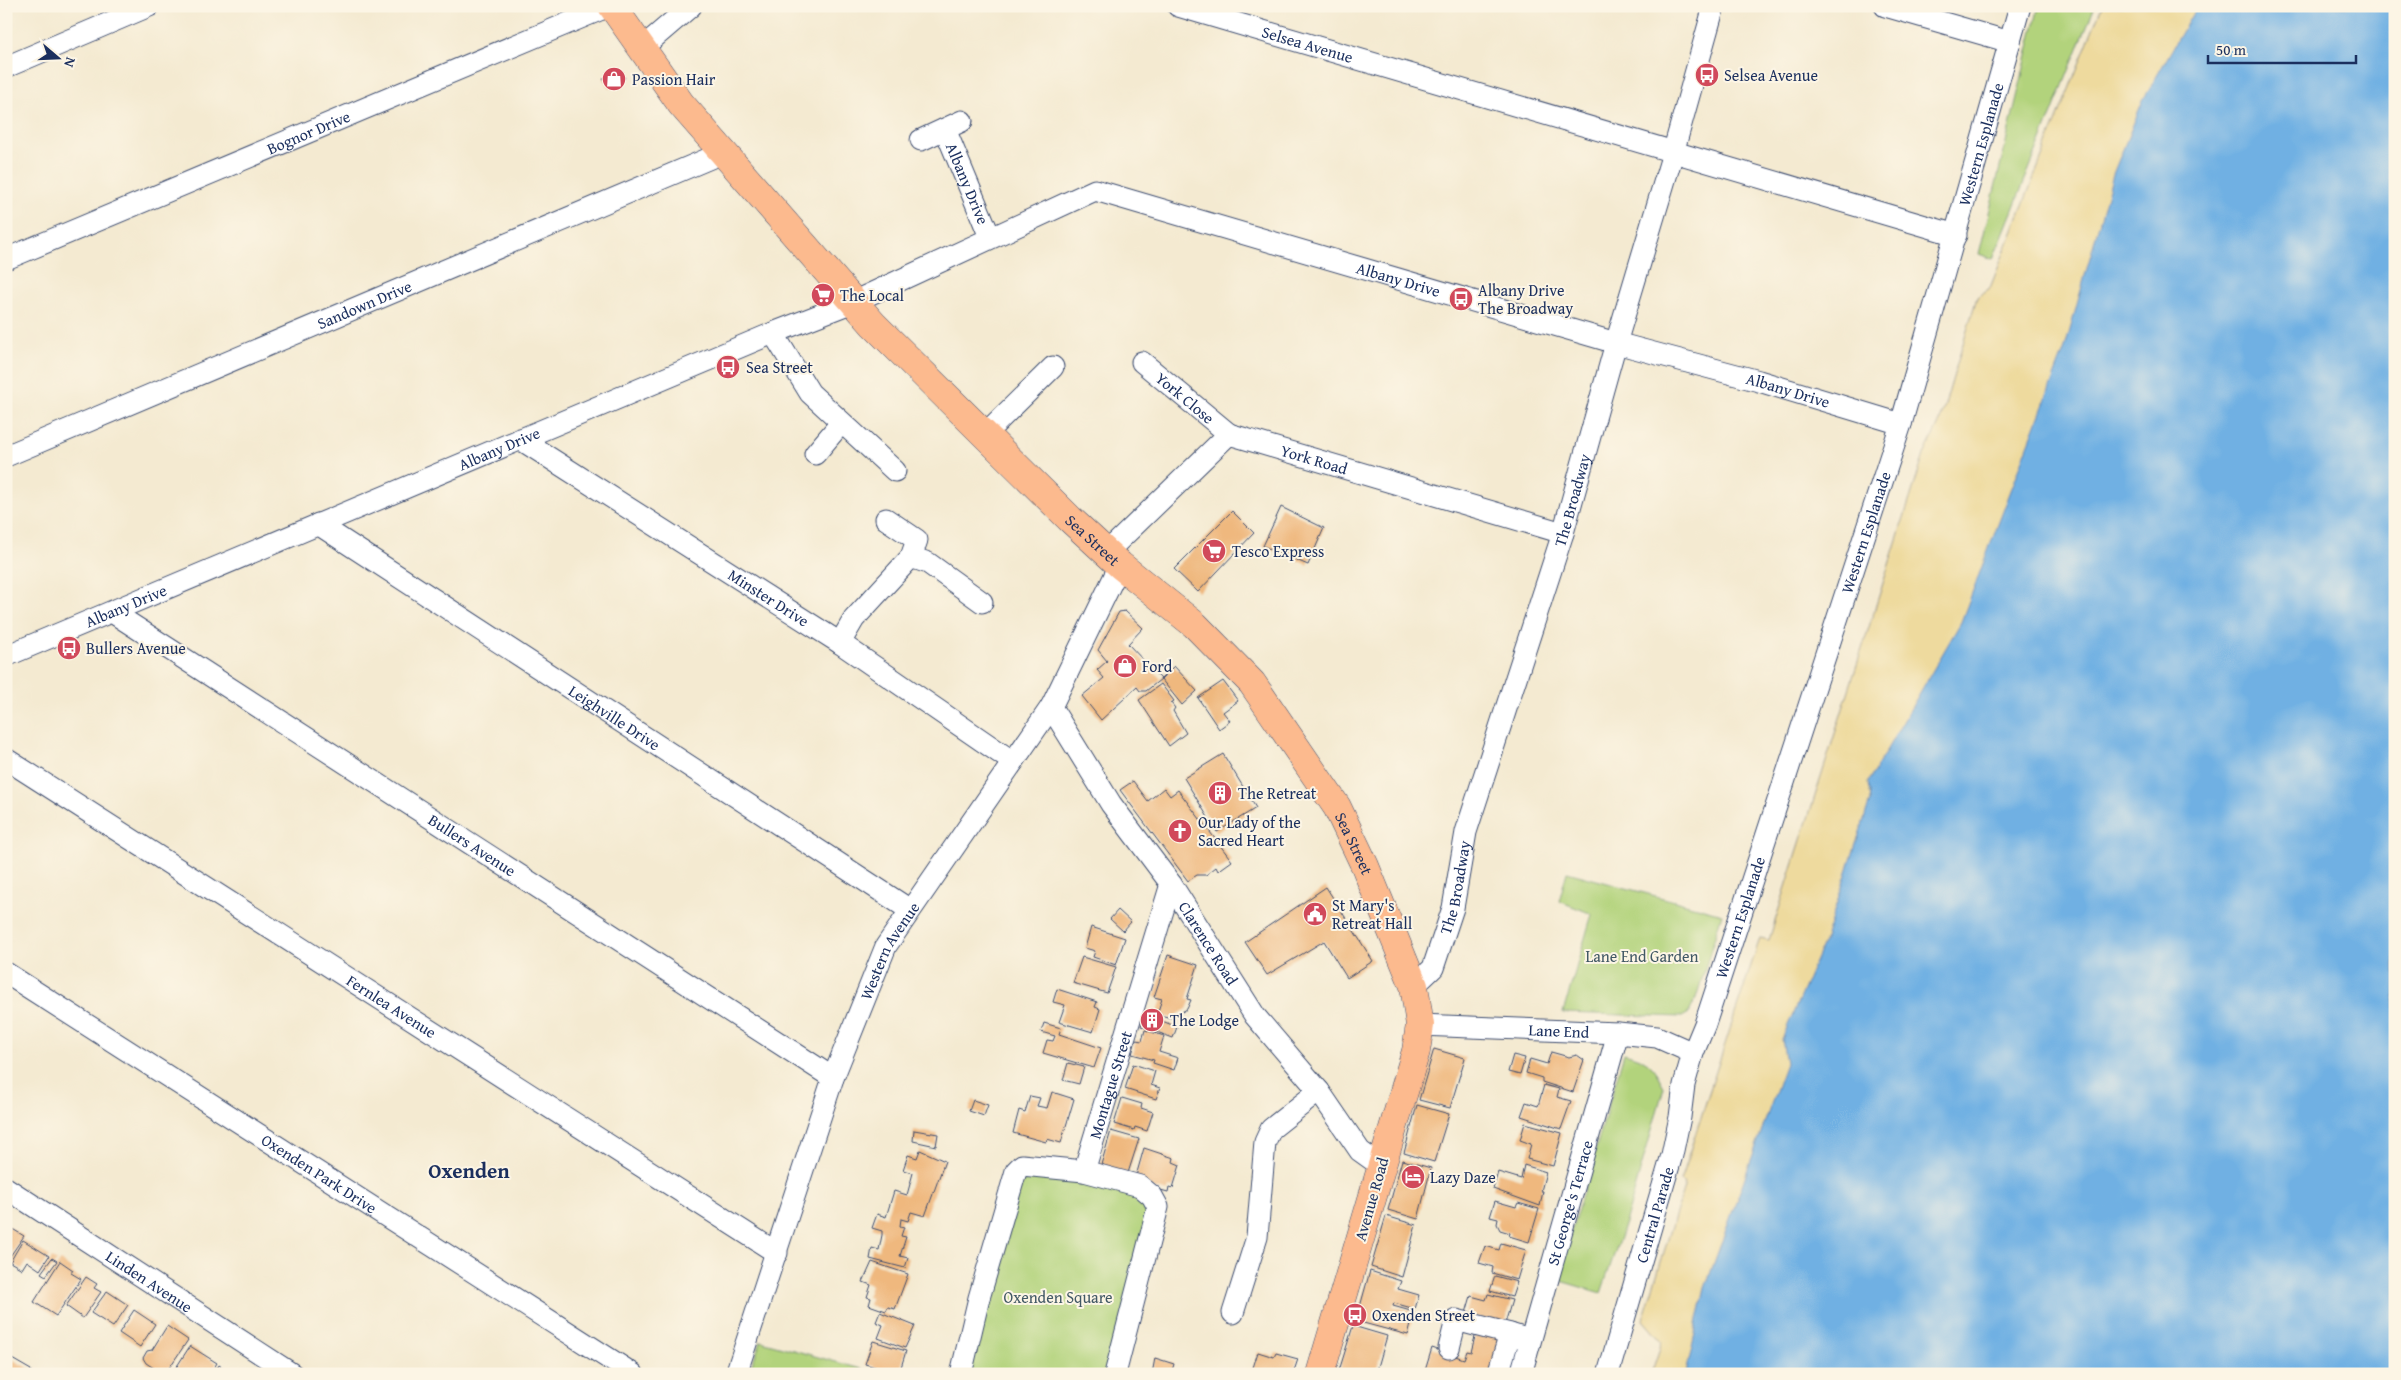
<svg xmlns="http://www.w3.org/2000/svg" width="2401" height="1380" font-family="'Gentium Book Plus',serif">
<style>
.green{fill:#b2d37b;stroke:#66816c}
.sand{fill:#eeda9e;stroke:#84847e}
.water{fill:#6fb0e3;stroke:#4570a0}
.building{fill:#efb87e}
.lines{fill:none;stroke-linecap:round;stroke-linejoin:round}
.minor-casing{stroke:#3c4b6f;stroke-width:23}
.major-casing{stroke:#3c4b6f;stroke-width:29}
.minor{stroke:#fff;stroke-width:21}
.major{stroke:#fcba8e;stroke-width:28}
.labels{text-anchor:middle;stroke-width:4;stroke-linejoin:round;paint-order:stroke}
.street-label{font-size:16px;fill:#1b2f5e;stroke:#fcf5e5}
.poi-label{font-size:16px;fill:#1b2f5e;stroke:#fcf5e5;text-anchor:start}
.park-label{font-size:16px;fill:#415865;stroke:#fcf5e5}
.district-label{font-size:21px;font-weight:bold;fill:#1b2f5e;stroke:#fcf5e5}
</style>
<rect width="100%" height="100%" fill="#fcf5e5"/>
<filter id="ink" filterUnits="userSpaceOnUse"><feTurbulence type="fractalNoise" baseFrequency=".02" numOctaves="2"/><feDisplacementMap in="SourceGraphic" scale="10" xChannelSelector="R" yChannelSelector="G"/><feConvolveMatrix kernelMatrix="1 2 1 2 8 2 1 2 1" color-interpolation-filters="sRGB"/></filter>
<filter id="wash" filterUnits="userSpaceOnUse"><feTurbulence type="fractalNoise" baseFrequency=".0096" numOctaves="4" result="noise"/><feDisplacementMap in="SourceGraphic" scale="20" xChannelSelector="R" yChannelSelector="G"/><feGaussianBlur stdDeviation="1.12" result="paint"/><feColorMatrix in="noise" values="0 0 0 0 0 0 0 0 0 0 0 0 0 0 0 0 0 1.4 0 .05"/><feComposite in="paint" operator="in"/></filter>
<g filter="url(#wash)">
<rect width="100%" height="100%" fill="#f4ead1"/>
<path class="green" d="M2039,6H2095L1993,259L1979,254Z
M1567,872L1722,914L1696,998L1689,1013L1682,1017L1563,1013L1592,914L1559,901Z
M1624,1053C1649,1060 1652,1064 1664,1087L1629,1211L1601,1293L1557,1280Z
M1023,1176C1047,1178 1131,1184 1144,1204C1147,1209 1148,1218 1149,1223L1109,1374H965Z
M761,1341L879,1374H773L750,1369Z"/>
<path class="sand" d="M2102,6H2236L1721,1374H1651L1662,1342L1643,1320L1685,1184L1680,1181L1760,938L1769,940L1924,455L1940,421L1977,297L1990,288Z"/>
<path class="water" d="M2197,6H2395V1374H1686L1705,1288L1786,1063L1782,1039L1825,939L1870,801L1868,782L1961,622L2065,348L2113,174L2143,100Z"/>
<g id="blocks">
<path class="building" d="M619,69L625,78L610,88L603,79Z
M1281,507L1324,528L1308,565L1263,546Z
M1232,511L1254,533L1198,592L1174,569Z
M1125,611L1143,628L1128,644L1161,679L1146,691H1140L1137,687L1101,720L1082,696L1104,678L1097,670L1107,661L1098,650L1119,612Z
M1174,666L1197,691L1182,705L1161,679Z
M1223,681L1238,701L1223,712L1230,721L1219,729L1198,698Z
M1161,684L1174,701L1171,703L1175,708L1173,711L1186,733L1169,746L1139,700Z
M1223,754L1256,808L1217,832L1184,778Z
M1133,781L1148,801L1164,788L1170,796L1178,790L1232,861L1218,871L1216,867L1206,875H1197L1188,881L1120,790Z
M1326,887L1373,961L1347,978L1324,941L1267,975L1245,942Z
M1118,910L1131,922L1123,931L1110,919Z
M1091,927L1125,938L1116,965L1093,957L1095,951L1085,948Z
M1168,955L1198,965L1187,999L1191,1000L1187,1009L1171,1018L1157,1014L1162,999L1154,997Z
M1082,957L1116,967L1107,993L1073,983Z
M1057,989L1097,1002L1095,1007L1100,1009L1093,1032L1059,1022L1065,1005L1053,1002Z
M1145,1014L1177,1027L1173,1038L1141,1026Z
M1044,1023L1061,1028L1059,1034L1101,1048L1094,1068L1043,1053L1047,1040L1053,1041L1055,1036L1041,1032Z
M1145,1030L1164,1036L1159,1052L1178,1058L1174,1070L1153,1063L1154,1060L1132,1054L1136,1040L1142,1041Z
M1434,1049L1465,1058L1450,1108L1419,1100Z
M1551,1052L1569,1057L1577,1055L1584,1060L1573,1092L1542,1082V1078L1526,1073L1530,1059L1547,1064Z
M1513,1055L1525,1058L1520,1075L1508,1072Z
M1068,1063L1084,1067L1079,1084L1063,1080Z
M1133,1064L1155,1071L1151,1085L1160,1088L1156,1099L1125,1089Z
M1544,1085L1559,1089L1557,1097L1571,1101L1561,1129L1521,1116L1526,1102L1538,1106Z
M1052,1092L1074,1099L1061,1143L1047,1139L1046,1142L1013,1133L1019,1110L1025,1112L1030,1096L1040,1098L1037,1106L1047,1108Z
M1122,1098L1142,1104L1141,1108L1153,1112L1147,1131L1135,1127L1134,1130L1114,1124Z
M973,1100L988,1105L984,1116L969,1111Z
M1417,1105L1449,1114L1434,1162L1404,1153Z
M1525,1123L1562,1133L1553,1166L1527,1159L1531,1144L1520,1140Z
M914,1130L938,1134L936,1146L913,1141Z
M1111,1131L1139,1139L1128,1173L1100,1168Z
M1144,1148L1174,1158L1173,1162L1180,1165L1173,1188L1169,1187L1168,1192L1134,1183Z
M920,1150L945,1161L925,1216L911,1212L908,1221L901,1219L900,1226L904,1227L901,1236L906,1237L900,1256L908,1258L905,1268L870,1259L872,1248L879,1250L882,1235V1231L872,1228L877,1214L886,1217L894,1191L907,1195L913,1173L903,1170L908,1155L917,1158Z
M1402,1160L1431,1168L1418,1219L1388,1210Z
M1524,1165L1546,1172L1541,1191H1543L1540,1206L1493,1189L1498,1172L1521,1179Z
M1495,1201L1516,1207L1518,1203L1539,1209L1529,1242L1509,1236L1510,1233L1500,1230L1497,1224L1498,1219L1490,1217Z
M1386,1216L1416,1225L1402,1277L1371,1267Z
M6,1225L24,1236L6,1262Z
M23,1240L49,1256L40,1270L27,1261L22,1269L10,1262Z
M1501,1243L1526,1250L1517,1280L1492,1273L1493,1267L1479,1263L1485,1246L1499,1250Z
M52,1258L57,1261L46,1276L41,1273Z
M60,1261L73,1270L71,1273L81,1279L56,1316L34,1302Z
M872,1262L908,1274L895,1309L888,1307L886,1311L869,1305L871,1298L867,1297L871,1285L863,1282Z
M1370,1271L1401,1281L1398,1289L1419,1295L1415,1309L1394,1303L1393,1306L1414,1312L1408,1335L1356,1321Z
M1495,1276L1517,1282L1512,1297L1490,1291Z
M86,1277L97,1284L94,1288L101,1292L83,1318L66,1306Z
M107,1291L128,1305L113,1327L91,1313Z
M1488,1294L1512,1300L1504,1327L1466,1313L1471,1296L1486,1300Z
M134,1310L155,1324L140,1347L119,1333Z
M880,1312L915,1326L905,1348L878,1338L883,1325L876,1322Z
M167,1326L188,1340L165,1374H163L146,1363L143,1358L147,1351L152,1350Z
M1353,1326L1387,1336L1376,1374H1338Z
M1477,1329L1504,1336L1493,1374H1424L1432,1348L1464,1359L1467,1351L1471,1352Z
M873,1341L906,1351L899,1374L865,1364Z
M190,1346L217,1363L210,1374H172Z
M1258,1352L1274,1357L1276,1353L1298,1359L1293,1374H1251Z
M1155,1358L1174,1364L1171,1374H1152Z
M12,1359L31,1370L29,1374H6V1369Z
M219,1365L232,1374H214Z"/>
</g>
</g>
<g filter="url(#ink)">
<use href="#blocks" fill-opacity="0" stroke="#3c4b6f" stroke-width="1"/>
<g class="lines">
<g class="minor-casing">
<g id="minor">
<path id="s1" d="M1178,6L1956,235"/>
<path d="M1885,6L2010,42"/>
<path d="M642,48L691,6"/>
<path d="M6,67L149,6"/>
<path id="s2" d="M945,129L990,237"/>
<path d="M921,140L962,121"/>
<path id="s3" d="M6,259L609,6"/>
<path d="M773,333L810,393L895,471"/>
<path id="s4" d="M1142,362L1229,434"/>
<path d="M984,435L1053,367"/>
<path id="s5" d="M520,439L840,643L1013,762"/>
<path d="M815,454L841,423"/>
<path id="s6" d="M6,456L722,153"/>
<path d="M886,519L917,540L911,557"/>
<path id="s7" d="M318,524L910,910"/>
<path id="s8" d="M1106,553L1229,434L1563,533"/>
<path id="s9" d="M112,612L833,1078"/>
<path d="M840,643L854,619L911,557L928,563L982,602"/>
<path id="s10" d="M6,656L773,333L853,302L1095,190L1616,343L1759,381L1901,424"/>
<path id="s11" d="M1051,707L1111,804L1171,884L1255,1016L1319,1091L1360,1151L1381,1166"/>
<path id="s12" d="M6,759L777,1253"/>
<path id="s13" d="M6,973L633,1374"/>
<path id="s14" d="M1414,986L1433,968L1453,908L1466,832L1563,533L1616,343L1673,153L1714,6"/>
<path id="s15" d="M1420,1025L1618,1033L1657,1037L1693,1053"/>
<path id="s16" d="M1084,1171L1171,884"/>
<path id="s17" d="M6,1188L292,1374"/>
<path d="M1233,1313L1257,1237L1265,1142L1271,1129L1319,1091"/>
<path d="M1449,1348L1456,1320L1510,1334"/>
<path id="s18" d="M736,1374L833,1078L886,946L1051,707L1120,565"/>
<path d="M961,1374L979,1298L1016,1171L1022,1165L1084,1171L1140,1186L1152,1196L1158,1207L1115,1374"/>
<path d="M1498,1374L1510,1334L1523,1338"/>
<path id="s19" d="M1521,1374L1618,1033"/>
<path id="s20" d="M1608,1374L1672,1155L1680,1117L1684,1085L1693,1053L1705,1024L1901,424L2020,6"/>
</g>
</g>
<g class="major-casing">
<g id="major">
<path id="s21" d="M612,6L681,104L873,324L1070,519L1120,565L1195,625L1252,683L1337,807L1365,866L1414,986L1420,1025L1416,1051L1320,1374"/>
</g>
</g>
<use href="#minor" class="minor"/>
<use href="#major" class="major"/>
</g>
</g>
<defs>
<g id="bus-disc" transform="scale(1.25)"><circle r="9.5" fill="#d1495b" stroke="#fcf5e5"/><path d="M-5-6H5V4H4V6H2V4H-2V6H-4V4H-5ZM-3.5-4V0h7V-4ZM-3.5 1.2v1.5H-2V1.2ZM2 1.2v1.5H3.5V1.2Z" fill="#fff"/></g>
<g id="shop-disc" transform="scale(1.25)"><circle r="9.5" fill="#d1495b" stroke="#fcf5e5"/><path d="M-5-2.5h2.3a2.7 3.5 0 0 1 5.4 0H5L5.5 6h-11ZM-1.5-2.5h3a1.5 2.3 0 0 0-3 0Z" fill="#fff"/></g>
<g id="supermarket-disc" transform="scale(1.25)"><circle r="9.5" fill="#d1495b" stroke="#fcf5e5"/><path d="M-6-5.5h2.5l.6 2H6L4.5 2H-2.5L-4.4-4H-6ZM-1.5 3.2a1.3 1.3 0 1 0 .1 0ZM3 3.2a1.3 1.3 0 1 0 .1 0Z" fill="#fff"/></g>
<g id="building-disc" transform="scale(1.25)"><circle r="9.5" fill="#d1495b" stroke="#fcf5e5"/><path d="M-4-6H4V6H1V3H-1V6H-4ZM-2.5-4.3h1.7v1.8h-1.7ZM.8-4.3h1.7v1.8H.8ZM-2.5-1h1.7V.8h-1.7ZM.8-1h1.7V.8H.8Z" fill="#fff"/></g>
<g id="church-disc" transform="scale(1.25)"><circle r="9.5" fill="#d1495b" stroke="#fcf5e5"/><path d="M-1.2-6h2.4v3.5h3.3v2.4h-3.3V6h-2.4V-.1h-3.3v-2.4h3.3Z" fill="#fff"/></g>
<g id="civic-disc" transform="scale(1.25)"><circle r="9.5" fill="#d1495b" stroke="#fcf5e5"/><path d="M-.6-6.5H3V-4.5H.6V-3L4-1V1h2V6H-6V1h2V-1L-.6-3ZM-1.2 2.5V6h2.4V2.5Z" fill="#fff"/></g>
<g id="hotel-disc" transform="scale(1.25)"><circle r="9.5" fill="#d1495b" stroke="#fcf5e5"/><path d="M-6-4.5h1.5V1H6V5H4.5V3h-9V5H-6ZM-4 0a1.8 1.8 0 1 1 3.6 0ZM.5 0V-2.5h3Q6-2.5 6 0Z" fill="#fff"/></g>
</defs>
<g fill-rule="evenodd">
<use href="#bus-disc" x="1707" y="75"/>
<use href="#shop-disc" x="614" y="79"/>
<use href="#supermarket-disc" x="823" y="295"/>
<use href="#bus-disc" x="1461" y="299"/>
<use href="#bus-disc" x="728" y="367"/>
<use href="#supermarket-disc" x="1214" y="551"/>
<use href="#bus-disc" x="69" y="648"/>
<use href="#shop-disc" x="1125" y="666"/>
<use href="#building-disc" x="1220" y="793"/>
<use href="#church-disc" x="1180" y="831"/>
<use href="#civic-disc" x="1315" y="914"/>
<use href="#building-disc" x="1152" y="1020"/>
<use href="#hotel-disc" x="1413" y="1177"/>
<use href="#bus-disc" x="1355" y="1315"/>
</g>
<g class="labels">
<g class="street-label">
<text dy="6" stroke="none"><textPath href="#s1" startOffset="135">Selsea Avenue</textPath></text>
<text dy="6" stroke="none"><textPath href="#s3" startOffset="328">Bognor Drive</textPath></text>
<text dy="6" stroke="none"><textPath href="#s20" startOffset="1286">Western Esplanade</textPath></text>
<text dy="6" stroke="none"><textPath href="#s2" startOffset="59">Albany Drive</textPath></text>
<text dy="6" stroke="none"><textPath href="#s10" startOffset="1501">Albany Drive</textPath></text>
<text dy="6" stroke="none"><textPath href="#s6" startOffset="389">Sandown Drive</textPath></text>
<text dy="6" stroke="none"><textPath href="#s10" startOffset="1906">Albany Drive</textPath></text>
<text dy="6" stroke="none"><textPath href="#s4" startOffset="56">York Close</textPath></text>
<text dy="6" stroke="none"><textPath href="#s10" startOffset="535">Albany Drive</textPath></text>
<text dy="6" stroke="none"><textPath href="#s8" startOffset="260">York Road</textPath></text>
<text dy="6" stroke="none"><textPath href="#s14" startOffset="515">The Broadway</textPath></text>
<text dy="6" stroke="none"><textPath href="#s20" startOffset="881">Western Esplanade</textPath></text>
<text dy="6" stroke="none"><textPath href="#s21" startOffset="720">Sea Street</textPath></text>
<text dy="6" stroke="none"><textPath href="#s5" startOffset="295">Minster Drive</textPath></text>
<text dy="6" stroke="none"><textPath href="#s10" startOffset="130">Albany Drive</textPath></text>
<text dy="6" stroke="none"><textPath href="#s7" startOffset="354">Leighville Drive</textPath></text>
<text dy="6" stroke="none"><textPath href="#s21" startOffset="1125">Sea Street</textPath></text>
<text dy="6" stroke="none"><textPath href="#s9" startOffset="429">Bullers Avenue</textPath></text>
<text dy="6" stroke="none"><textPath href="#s14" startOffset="110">The Broadway</textPath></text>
<text dy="6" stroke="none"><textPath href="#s20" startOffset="476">Western Esplanade</textPath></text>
<text dy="6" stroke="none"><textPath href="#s11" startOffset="284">Clarence Road</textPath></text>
<text dy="6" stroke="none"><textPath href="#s18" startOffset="451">Western Avenue</textPath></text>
<text dy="6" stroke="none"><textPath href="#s12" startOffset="458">Fernlea Avenue</textPath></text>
<text dy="6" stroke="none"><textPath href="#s15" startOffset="139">Lane End</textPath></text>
<text dy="6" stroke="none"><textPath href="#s16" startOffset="90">Montague Street</textPath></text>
<text dy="6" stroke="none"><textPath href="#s13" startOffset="372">Oxenden Park Drive</textPath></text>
<text transform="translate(1371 1199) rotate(-74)" y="6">Avenue Road</text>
<text dy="6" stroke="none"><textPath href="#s19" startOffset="178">St George's Terrace</textPath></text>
<text dy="6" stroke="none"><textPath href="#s20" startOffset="166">Central Parade</textPath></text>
<text dy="6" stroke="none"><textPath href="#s17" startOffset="171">Linden Avenue</textPath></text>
</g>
<g class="poi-label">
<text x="1724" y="81">Selsea Avenue</text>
<text x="632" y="85">Passion Hair</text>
<text x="1478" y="296">Albany Drive<tspan x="1478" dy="18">The Broadway</tspan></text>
<text x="840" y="301">The Local</text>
<text x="746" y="373">Sea Street</text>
<text x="1232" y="557">Tesco Express</text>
<text x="86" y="654">Bullers Avenue</text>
<text x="1142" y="672">Ford</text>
<text x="1238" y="799">The Retreat</text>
<text x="1198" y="828">Our Lady of the<tspan x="1198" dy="18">Sacred Heart</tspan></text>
<text x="1332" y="911">St Mary's<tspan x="1332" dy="18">Retreat Hall</tspan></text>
<text x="1170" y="1026">The Lodge</text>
<text x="1430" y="1183">Lazy Daze</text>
<text x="1372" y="1321">Oxenden Street</text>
</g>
<g class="park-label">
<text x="1642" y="962">Lane End Garden</text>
<text x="1058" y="1303">Oxenden Square</text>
</g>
<g class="district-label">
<text x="469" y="1178">Oxenden</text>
</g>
</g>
<rect width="2401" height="1380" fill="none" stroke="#fcf5e5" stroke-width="25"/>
<g transform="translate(58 58) rotate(109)" stroke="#fcf5e5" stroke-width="4" paint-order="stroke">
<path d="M0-4L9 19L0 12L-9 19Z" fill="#1b2f5e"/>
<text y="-8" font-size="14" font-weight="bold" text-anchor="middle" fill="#1b2f5e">N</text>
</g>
<path d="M2208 55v8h148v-8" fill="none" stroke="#1b2f5e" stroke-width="2.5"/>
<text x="2216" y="55" font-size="15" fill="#1b2f5e" stroke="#fcf5e5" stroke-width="4" paint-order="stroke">50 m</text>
</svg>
